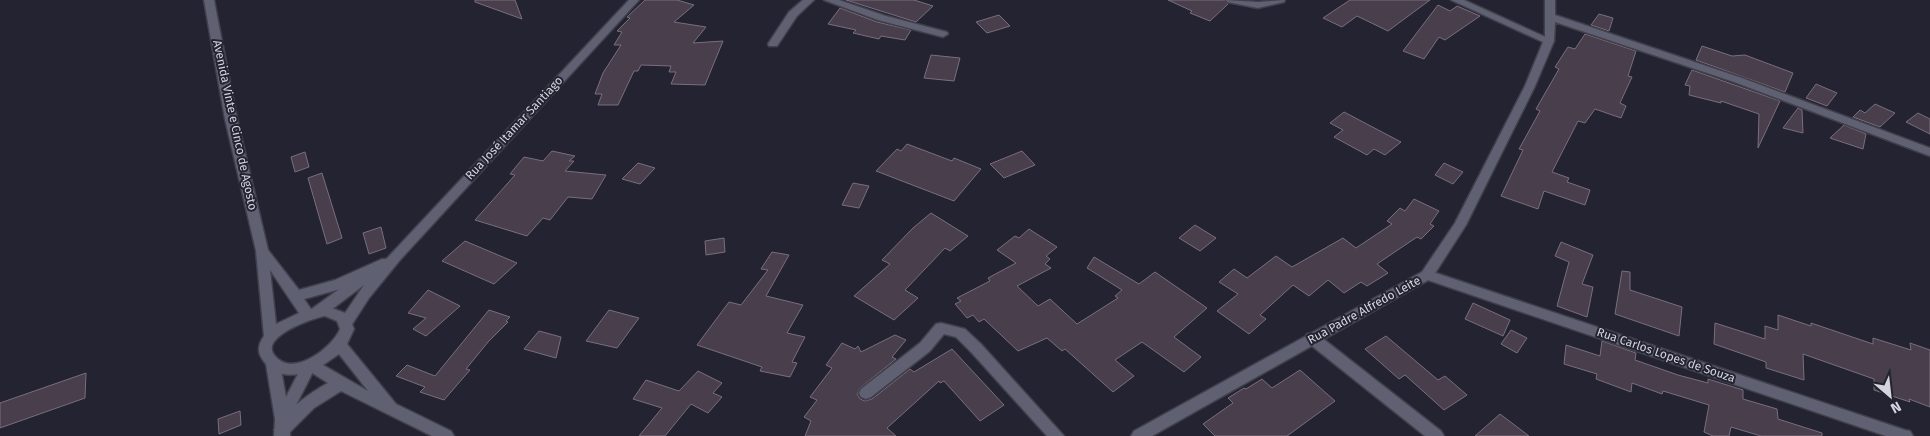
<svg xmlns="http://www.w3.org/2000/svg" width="1930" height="436" font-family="'Fira Sans',sans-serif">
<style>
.building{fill:#493e4c;stroke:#7a6e7d}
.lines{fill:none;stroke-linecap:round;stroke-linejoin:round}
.street-casing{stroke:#40404c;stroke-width:3}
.secondary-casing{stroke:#40404c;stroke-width:3}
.street{fill:#5f6071;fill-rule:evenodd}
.secondary{fill:#5f6071;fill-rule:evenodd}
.labels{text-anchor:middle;stroke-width:4;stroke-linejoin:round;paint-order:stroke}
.street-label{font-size:12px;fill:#d3d4dd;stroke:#232331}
</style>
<rect width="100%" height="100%" fill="#232331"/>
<path class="building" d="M475,0H515L522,19L475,2Z
M645,0H677L694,5L674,22L706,27L693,43L723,41L705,85L671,84L676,72H669L671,66L641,65L638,71H634L618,105H598L602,94H595L603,73L621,45H614L622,32L617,31L630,18L627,17Z
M846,0H914L933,6L916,22Z
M1168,0H1224L1228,4L1210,21L1190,13L1192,11Z
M1350,0H1430L1388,31L1357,16L1342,27L1323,18Z
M1438,5L1450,11L1457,6L1480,16L1445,40L1439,37L1424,59L1403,51Z
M840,8L877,22L911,30L905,40L881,36L879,39L853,33L856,30L828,24Z
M1599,14L1613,18L1609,31L1591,25Z
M999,15L1010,26L987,33L976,22Z
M1585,34L1636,51L1628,76L1632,77L1620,103L1626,106L1621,118L1595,109L1585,123L1578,121L1552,172L1569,178L1567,182L1590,190L1585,205L1544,191L1538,209L1501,196L1523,150L1519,149L1540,111L1536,109L1559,69L1555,67L1568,47L1575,49Z
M1702,46L1732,56L1745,55L1793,73L1785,92L1696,60Z
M931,55L960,58L954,81L924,78Z
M1692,70L1780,101L1758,148L1759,114L1721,101V103L1689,95L1690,86L1685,85Z
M1816,84L1837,93L1827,106L1806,98Z
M1875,104L1895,113L1880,127L1853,117L1860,110L1865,113Z
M1798,108L1802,110L1803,133L1783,128Z
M1344,112L1401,142L1385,155L1374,149L1367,155L1334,137L1343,130L1330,123Z
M1918,113L1930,119V134L1906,122Z
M1844,125L1866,134L1863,149L1830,138Z
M907,144L952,161L954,158L981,169L954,201L876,171L897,149L901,151Z
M552,151L575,156L569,161H574L565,171L606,175L592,199L568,197L550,220L543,218L527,236L475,220L515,175L510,174L524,157L543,161Z
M1022,151L1035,165L1004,178L990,164Z
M305,152L309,167L295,172L291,157Z
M638,163L655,168L640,184L622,179Z
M1444,163L1463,172L1453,184L1435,175Z
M322,173L342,238L327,244L308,178Z
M853,183L869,186L859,208L842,205Z
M1414,199L1439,211L1430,224L1434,226L1421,239L1417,237L1377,264L1388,273L1367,286L1361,282L1344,293L1328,280L1309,296L1293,285L1260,315L1266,319L1249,334L1217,311L1238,294L1219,282L1234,269L1247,278L1276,256L1292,267L1343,238L1356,248L1392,224L1387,221L1400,208L1405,211Z
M931,213L968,236L950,251L945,248L905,290L918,298L894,320L854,296L890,264L882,260L913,228Z
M1195,225L1216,238L1200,251L1179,238Z
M381,227L386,248L369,254L363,233Z
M1029,229L1057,247L1046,256L1050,259L1045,264L1051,268L1017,286L1038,306L1050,299L1077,324L1118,298L1115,296L1122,290L1087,268L1094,257L1139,284L1155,272L1207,308L1174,337L1201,357L1184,372L1142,342L1115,360L1134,376L1113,392L1065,349L1062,351L1047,338L1018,351L984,319L979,322L973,315L967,318L955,304L961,301L957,298L990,281L988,278L1016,263L997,250L1015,236L1019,238Z
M724,238L725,252L706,255L705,241Z
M465,241L517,263L494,284L442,261Z
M1561,242L1593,255L1582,284L1593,287L1587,317L1557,306L1569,262L1555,256Z
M772,252L789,255L766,296L803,305L787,333L805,337L792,362L797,363L790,377L760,371L762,367L697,345L729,302L741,305L768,270L761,269Z
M1622,271L1630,272V290L1682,307L1679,336L1615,314Z
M428,290L460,306L426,336L413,329L426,318L408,313Z
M1473,303L1510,320L1503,336L1465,319Z
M489,310L510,317L506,321L508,322L488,342L466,369L470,370L444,400L420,392L425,387L396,376L407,365L435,376Z
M609,310L639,318L617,348L586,341Z
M1778,315L1811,326V323L1873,344V338L1911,350L1910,343L1930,350V407L1909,399L1910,402L1874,390V379L1803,354L1804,380L1766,368V362L1714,344L1715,323L1765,339V326L1778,330Z
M1511,330L1527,338L1517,353L1501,344Z
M539,331L561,337L556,358L524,349Z
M895,335L906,340L892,357L896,359L860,388L857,394L860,399L865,401L872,399L910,369L914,372L952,349L1004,405L980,421L944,381L940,383L939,381L887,428L896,436H805L811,421L804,417L817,400L810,397L832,368L826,365L842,343L855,349L858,346L861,352Z
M1386,336L1438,380L1445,376L1467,395L1444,410L1405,375L1399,379L1365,349Z
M1602,341L1636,353L1635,360L1678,375L1708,383V379L1743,390V399L1777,409L1778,419L1822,433V436H1761L1731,427L1729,436H1713L1704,432L1709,405L1663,391L1662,394L1632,383L1631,392L1596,379L1597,374L1564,364L1566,345L1600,356Z
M1300,370L1335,401L1287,436H1215L1203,424L1233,403L1228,398L1244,388L1246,389L1262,379L1272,388Z
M698,371L722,383L713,393L722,397L708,413L691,404L665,436H639L662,408L633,399L646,380L679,391Z
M86,373L85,398L0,428V403Z
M240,411L241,425L219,434L218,419Z
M1500,414L1529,436H1475Z"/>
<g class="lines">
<g class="street-casing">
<path id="street" d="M629,0H639L400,260L369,298L351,326L346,327L341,326L339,322L364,285L323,316H313L311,312L313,308L367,269L372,267L377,269Z
M803,0H814L797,16L777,46H769L768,44L789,12Z
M824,0H839L886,16L947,32L948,34L943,37L878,20Z
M1226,0L1258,2L1285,0L1284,2L1258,8L1227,2Z
M1545,0H1555V15L1742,78L1930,148V156L1734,82L1555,22L1554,41L1553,43H1545Z
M1427,270L1905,430L1910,431L1913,436H1886L1422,278L1420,275L1422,272Z
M941,323L965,329L981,344L1064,436H1047L971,352L956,337L944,334L930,351L871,397L866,399L861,397L859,393L861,389L920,343L936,324Z
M1312,333L1317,334L1441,431L1444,436H1425L1307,342L1305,338L1307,334Z
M273,358L278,360L280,364L286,397L304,362L309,360L314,362L316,366L289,419L290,436H274L275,419L266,364L268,360Z"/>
</g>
<g class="secondary-casing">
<path id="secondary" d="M204,0H214L237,119L268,250L299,290L335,280L382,259H392L394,262L392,265L344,288L304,299L311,309L326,306L348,314L354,329L347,344L396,404L451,431L454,436H432L341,391L314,408L287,435H277L274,430C283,412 311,392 328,383L309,371C291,378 271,376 261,357C257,350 259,343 264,336L256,251L225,119ZM270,270L299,313L276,324ZM325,316L337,321L340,329C332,348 293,378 275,356C258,337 313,318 325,316ZM339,354L368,391L323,365Z
M1451,0H1464L1554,41L1535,86L1466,225L1432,278L1152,436H1131L1134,431L1422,272L1455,223L1525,86L1543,42Z"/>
</g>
<use href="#street" class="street"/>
<use href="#secondary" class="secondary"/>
</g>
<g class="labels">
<g class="street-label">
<text transform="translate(235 125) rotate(78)" y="4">Avenida Vinte e Cinco de Agosto</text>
<text transform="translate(514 128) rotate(-47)" y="4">Rua José Itamar Santiago</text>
<text transform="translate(1364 310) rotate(-29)" y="4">Rua Padre Alfredo Leite</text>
<text transform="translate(1666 355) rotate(19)" y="4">Rua Carlos Lopes de Souza</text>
</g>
</g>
<g transform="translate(1890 396) rotate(152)" stroke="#232331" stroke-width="4" paint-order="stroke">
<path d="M0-4L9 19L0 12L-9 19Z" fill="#d3d4dd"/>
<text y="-8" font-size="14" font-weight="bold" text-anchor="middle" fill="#d3d4dd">N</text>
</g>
</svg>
